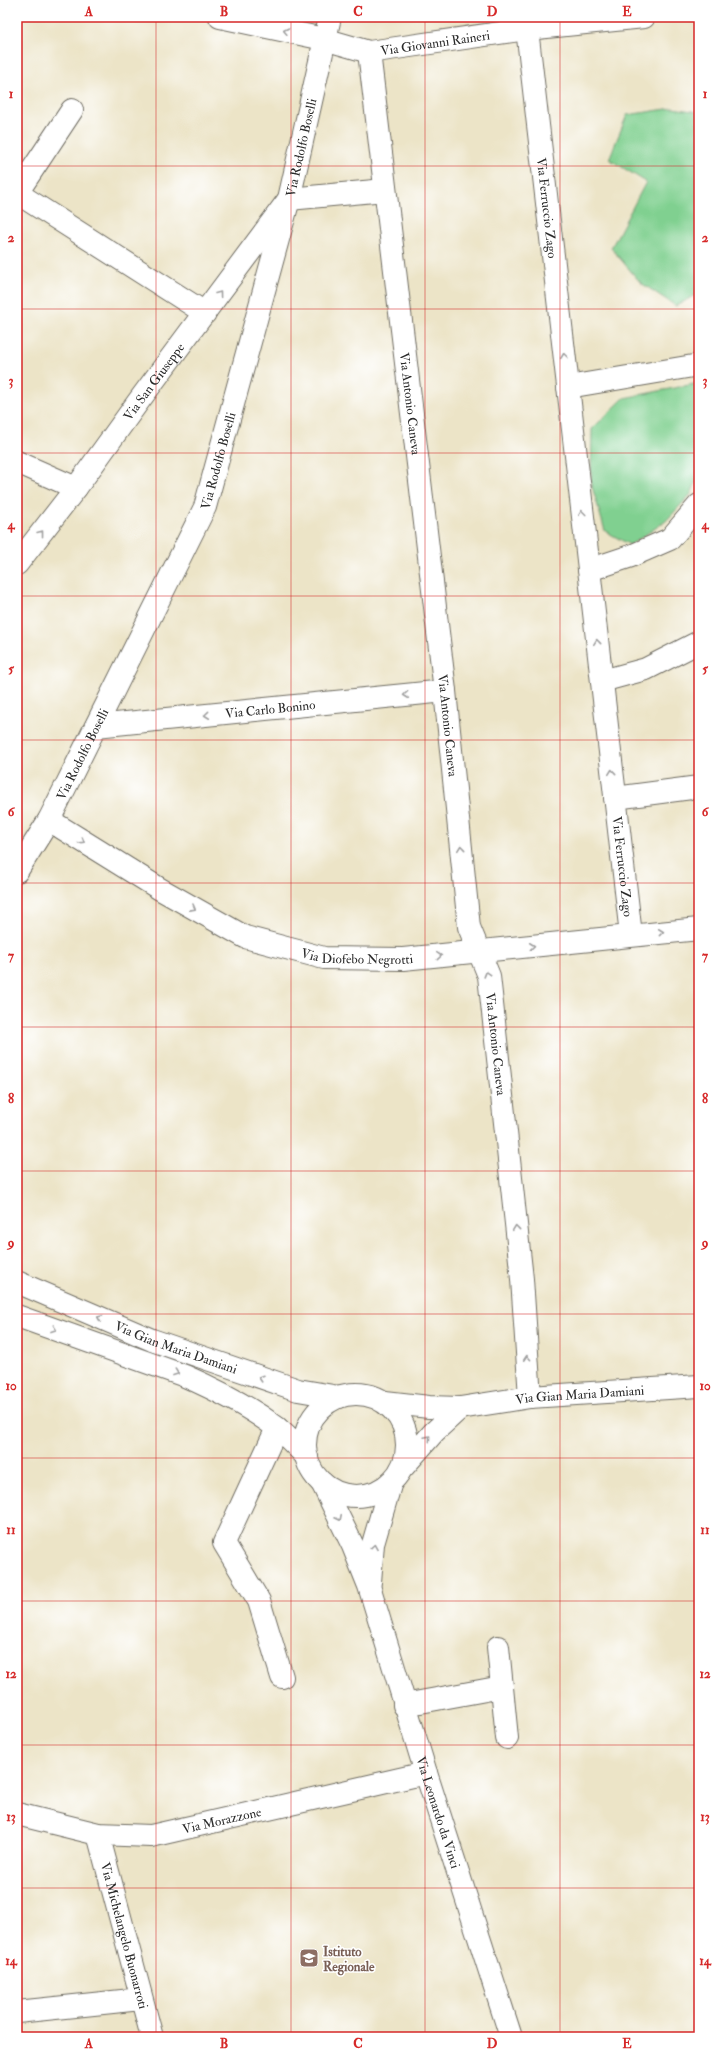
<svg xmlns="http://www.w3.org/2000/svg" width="716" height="2054" font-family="'IM FELL Double Pica',serif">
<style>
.green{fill:#80d090;stroke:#567e5e}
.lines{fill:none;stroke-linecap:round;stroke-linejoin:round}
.minor-casing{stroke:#6f6c62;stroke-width:24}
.tertiary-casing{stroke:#6f6c62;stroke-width:24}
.minor{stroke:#fff;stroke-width:22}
.tertiary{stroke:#fff;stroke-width:22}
.oneway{stroke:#a0a0a0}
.grid{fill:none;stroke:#d62828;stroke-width:1;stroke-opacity:0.55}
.labels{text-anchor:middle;stroke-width:3;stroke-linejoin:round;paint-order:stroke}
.street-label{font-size:13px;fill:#2b2b2b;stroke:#fff}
.education-label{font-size:13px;font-weight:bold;fill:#785e54;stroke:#fff;text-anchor:start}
.neatline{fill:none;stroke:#d62828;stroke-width:1.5}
.grid-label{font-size:13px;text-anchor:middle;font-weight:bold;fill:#d62828}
</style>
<rect width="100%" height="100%" fill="#fff"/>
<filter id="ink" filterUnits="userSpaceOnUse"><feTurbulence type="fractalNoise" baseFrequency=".025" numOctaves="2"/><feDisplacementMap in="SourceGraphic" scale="8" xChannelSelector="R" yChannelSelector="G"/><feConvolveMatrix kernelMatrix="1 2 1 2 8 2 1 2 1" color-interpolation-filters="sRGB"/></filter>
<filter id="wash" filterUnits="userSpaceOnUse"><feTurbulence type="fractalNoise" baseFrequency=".012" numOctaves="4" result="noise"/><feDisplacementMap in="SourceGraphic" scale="16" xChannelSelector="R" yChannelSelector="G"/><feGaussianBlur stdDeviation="0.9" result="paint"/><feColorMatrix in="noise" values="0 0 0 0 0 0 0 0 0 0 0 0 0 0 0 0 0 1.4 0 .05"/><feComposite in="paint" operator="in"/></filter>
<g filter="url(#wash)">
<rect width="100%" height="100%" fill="#ece4c7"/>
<path class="green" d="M673,108L699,112V293L676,306L641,283L611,248L646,182L609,159L627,115Z
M699,383V475L691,494L666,521L630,545L605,531L591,483L592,429L624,398Z"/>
</g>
<g filter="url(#ink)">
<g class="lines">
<g class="minor-casing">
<g id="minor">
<path id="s1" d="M220,17L324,39L369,52L527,29L644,17"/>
<path id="s2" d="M527,29L631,935"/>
<path id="s3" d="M369,52L445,691L469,927L489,976L522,1279L530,1397"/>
<path d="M72,110L17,193L205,313"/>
<path d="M568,387L699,365"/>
<path d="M17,462L76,488"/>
<path id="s4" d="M17,564L76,488L138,402L289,199L385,190"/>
<path d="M589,570L631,556L670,539L699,505"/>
<path d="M602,681L646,669L699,642"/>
<path id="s5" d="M96,726L445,691"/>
<path d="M615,798L699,787"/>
<path id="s6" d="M49,820L160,889L245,937L324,958L403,959L699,929"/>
<path id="s7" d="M17,1282L152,1340L298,1390L339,1397"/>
<path d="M17,1316L185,1376C217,1390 248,1406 276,1427C287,1436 297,1447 307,1457"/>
<circle cx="356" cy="1445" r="51"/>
<path id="s8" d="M385,1402L429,1407L460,1408L530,1397L699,1386"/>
<path d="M277,1428L224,1543L259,1601L282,1677"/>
<path d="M404,1466L434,1432L460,1408"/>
<path id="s9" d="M322,1483L353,1546L369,1586L426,1773L511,2037"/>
<path d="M370,1582L373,1544L391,1482"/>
<path d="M498,1647L507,1738"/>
<path d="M404,1705L502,1687"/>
<path id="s10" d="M17,1814L98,1834L151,1836L426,1773"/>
<path id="s11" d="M98,1834L152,2037"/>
<path d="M17,2012L141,1999"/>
</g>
</g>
<g class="tertiary-casing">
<g id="tertiary">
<path id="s12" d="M17,871L49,820L205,507L289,199L330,17"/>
</g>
</g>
<use href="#minor" class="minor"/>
<use href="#tertiary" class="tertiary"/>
</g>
<defs><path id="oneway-chevron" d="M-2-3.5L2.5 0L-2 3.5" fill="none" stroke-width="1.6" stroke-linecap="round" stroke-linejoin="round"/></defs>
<g class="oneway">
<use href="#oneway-chevron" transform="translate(286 31) rotate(-168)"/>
<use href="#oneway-chevron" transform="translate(219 294) rotate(-53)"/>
<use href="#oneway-chevron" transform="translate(564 356) rotate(-97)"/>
<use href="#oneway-chevron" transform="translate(582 513) rotate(-97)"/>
<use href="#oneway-chevron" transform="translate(41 533) rotate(-52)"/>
<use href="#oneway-chevron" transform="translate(597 642) rotate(-96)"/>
<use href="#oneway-chevron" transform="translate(406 695) rotate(174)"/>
<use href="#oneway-chevron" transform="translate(207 715) rotate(174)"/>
<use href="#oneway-chevron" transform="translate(612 772) rotate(-96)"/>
<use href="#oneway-chevron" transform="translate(82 841) rotate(32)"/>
<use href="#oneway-chevron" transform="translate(461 848) rotate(-96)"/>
<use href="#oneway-chevron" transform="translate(193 908) rotate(29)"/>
<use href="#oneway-chevron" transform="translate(661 932) rotate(-6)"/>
<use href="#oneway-chevron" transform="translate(532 946) rotate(-6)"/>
<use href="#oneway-chevron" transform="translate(439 956) rotate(-5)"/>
<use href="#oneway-chevron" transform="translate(487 974) rotate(-106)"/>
<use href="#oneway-chevron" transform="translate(516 1228) rotate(-96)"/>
<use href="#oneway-chevron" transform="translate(100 1318) rotate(-157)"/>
<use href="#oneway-chevron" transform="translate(54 1329) rotate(20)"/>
<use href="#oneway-chevron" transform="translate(527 1358) rotate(-94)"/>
<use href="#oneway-chevron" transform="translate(176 1373) rotate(20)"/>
<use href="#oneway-chevron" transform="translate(261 1378) rotate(-162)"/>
<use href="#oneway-chevron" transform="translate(428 1438) rotate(-49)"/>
<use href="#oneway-chevron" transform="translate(339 1518) rotate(64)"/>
<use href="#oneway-chevron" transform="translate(374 1547) rotate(-81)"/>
</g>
</g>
<path class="grid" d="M156,17V2037M291,17V2037M425,17V2037M560,17V2037M17,166H699M17,309H699M17,453H699M17,596H699M17,740H699M17,883H699M17,1027H699M17,1171H699M17,1314H699M17,1458H699M17,1601H699M17,1745H699M17,1888H699"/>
<defs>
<g id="school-square" transform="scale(1)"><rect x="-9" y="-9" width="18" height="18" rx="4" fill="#8d6e63" stroke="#fff"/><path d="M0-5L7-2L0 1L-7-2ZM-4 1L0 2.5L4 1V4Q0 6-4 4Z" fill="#fff"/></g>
</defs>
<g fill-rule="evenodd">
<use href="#school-square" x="309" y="1958"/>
</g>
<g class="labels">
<g class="street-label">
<text dy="5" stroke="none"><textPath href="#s1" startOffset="220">Via Giovanni Raineri</textPath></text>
<text dy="5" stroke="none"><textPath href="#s12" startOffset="782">Via Rodolfo Boselli</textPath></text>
<text dy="5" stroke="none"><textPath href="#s2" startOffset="180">Via Ferruccio Zago</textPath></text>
<text dy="5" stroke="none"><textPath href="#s4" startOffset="228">Via San Giuseppe</textPath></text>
<text dy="5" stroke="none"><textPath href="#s3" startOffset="354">Via Antonio Caneva</textPath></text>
<text dy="5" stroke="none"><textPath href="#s12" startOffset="458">Via Rodolfo Boselli</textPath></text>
<text dy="5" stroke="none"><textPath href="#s5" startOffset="175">Via Carlo Bonino</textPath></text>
<text dy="5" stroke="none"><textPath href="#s3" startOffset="678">Via Antonio Caneva</textPath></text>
<text dy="5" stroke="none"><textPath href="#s12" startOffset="134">Via Rodolfo Boselli</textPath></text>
<text dy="5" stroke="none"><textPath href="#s2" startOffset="843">Via Ferruccio Zago</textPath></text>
<text dy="5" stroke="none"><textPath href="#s6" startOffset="343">Via Diofebo Negrotti</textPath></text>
<text dy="5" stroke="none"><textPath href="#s3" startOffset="1002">Via Antonio Caneva</textPath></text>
<text dy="5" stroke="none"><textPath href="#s7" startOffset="172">Via Gian Maria Damiani</textPath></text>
<text dy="5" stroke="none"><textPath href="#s8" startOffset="196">Via Gian Maria Damiani</textPath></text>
<text dy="5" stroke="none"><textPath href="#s9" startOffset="350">Via Leonardo da Vinci</textPath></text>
<text dy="5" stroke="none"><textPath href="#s10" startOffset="209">Via Morazzone</textPath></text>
<text dy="5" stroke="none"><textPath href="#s11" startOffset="105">Via Michelangelo Buonarroti</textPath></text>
</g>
<g class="education-label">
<text x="323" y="1956">Istituto<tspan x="323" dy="15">Regionale</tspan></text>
</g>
</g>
<rect width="716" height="2054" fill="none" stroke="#fff" stroke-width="44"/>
<rect x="22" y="22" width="672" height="2010" class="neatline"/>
<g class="grid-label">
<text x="89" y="16">A</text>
<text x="224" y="16">B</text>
<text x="358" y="16">C</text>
<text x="492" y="16">D</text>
<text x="627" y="16">E</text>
<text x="11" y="98">1</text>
<text x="705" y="98">1</text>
<text x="11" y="242">2</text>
<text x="705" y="242">2</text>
<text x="11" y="385">3</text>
<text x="705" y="385">3</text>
<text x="11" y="529">4</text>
<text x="705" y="529">4</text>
<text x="11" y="673">5</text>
<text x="705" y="673">5</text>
<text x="11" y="816">6</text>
<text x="705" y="816">6</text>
<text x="11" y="960">7</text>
<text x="705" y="960">7</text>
<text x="11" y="1103">8</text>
<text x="705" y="1103">8</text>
<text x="11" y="1247">9</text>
<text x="705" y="1247">9</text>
<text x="11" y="1390">10</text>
<text x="705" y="1390">10</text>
<text x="11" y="1534">11</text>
<text x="705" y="1534">11</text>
<text x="11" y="1678">12</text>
<text x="705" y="1678">12</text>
<text x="11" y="1821">13</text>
<text x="705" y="1821">13</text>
<text x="11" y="1965">14</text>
<text x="705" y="1965">14</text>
<text x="89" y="2048">A</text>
<text x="224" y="2048">B</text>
<text x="358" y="2048">C</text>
<text x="492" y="2048">D</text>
<text x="627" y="2048">E</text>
</g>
</svg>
